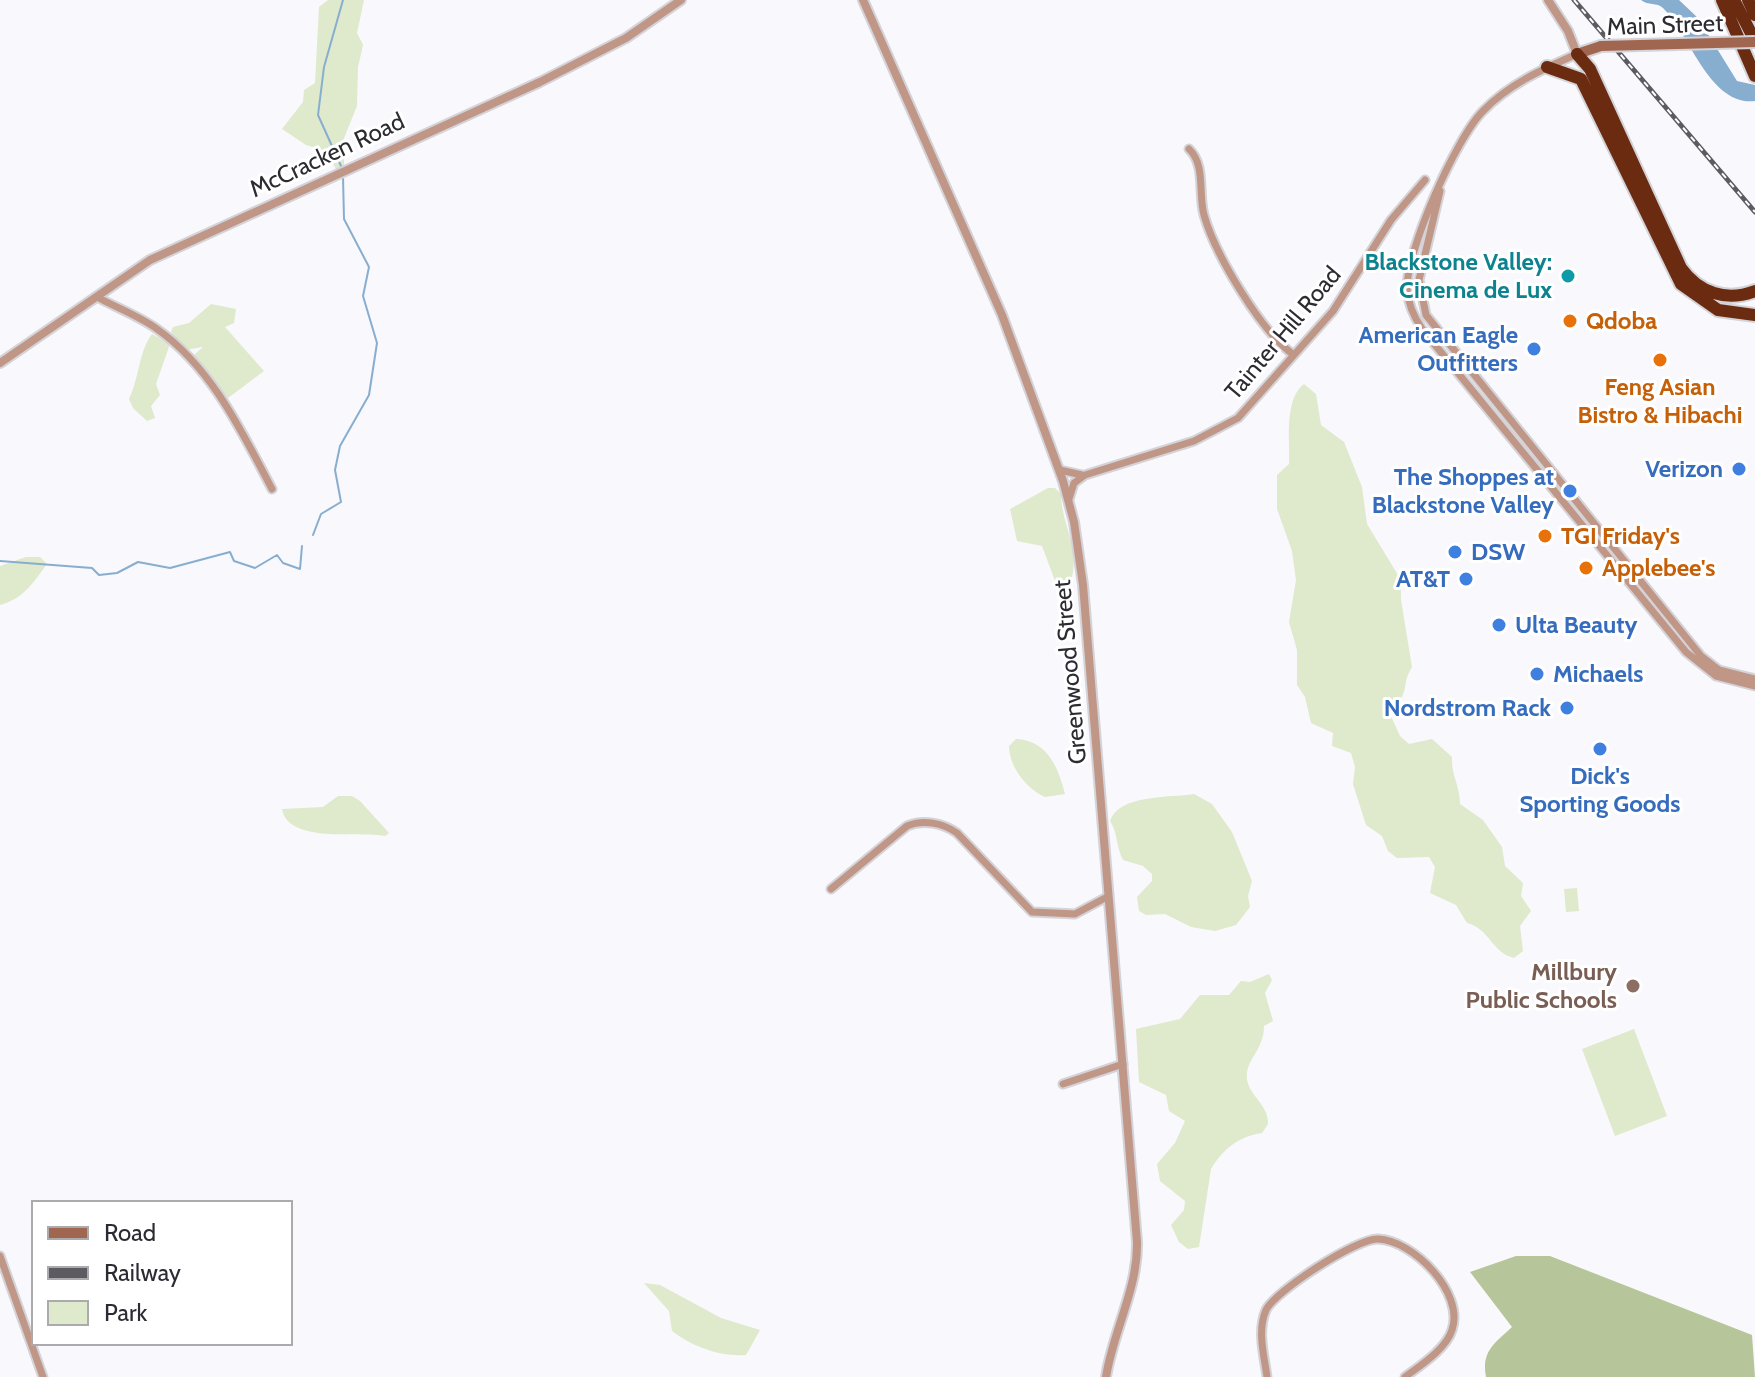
<svg xmlns="http://www.w3.org/2000/svg" width="1755" height="1377" font-family="Cabin,sans-serif">
<style>
.green{fill:#dfe9cc}
.forest{fill:#b7c69a}
.water{fill:#88aecf}
.lines{fill:none;stroke-linecap:round;stroke-linejoin:round}
.stream{stroke:#88aecf;stroke-width:2}
.minor-casing{stroke:#d4d3d8;stroke-width:11}
.tertiary-casing{stroke:#d4d3d8;stroke-width:12}
.secondary-casing{stroke:#d4d3d8;stroke-width:14}
.motorway-casing{stroke:#d4d3d8;stroke-width:16}
.minor{stroke:#c09687;stroke-width:7}
.tertiary{stroke:#c09687;stroke-width:8}
.secondary{stroke:#a16650;stroke-width:10}
.motorway{stroke:#6a2b11;stroke-width:12}
.rail-casing{stroke:#5c5b62;stroke-width:5}
.rail{stroke:#fff;stroke-width:2;stroke-dasharray:6;stroke-linecap:butt}
.secondary-bridge-casing{stroke:#d4d3d8;stroke-width:14;stroke-linecap:butt}
.secondary-bridge{stroke:#a16650;stroke-width:10}
.culture-dot{fill:#0f9aa8;stroke:#fff;stroke-width:3}
.food-dot{fill:#e8710a;stroke:#fff;stroke-width:3}
.shop-dot{fill:#3f7fe0;stroke:#fff;stroke-width:3}
.education-dot{fill:#8d6e63;stroke:#fff;stroke-width:3}
.labels{text-anchor:middle;stroke-width:6;stroke-linejoin:round;paint-order:stroke}
.street-label{font-size:24px;fill:#2c2b33;stroke:#fff}
.culture-label{font-size:24px;font-weight:bold;fill:#0d838f;stroke:#fff;text-anchor:end}
.food-label{font-size:24px;font-weight:bold;fill:#c56008;stroke:#fff;text-anchor:start}
.shop-label{font-size:24px;font-weight:bold;fill:#366cbe;stroke:#fff;text-anchor:end}
.education-label{font-size:24px;font-weight:bold;fill:#785e54;stroke:#fff;text-anchor:end}
</style>
<rect width="100%" height="100%" fill="#f9f8fc"/>
<path class="green" d="M328,0H364L357,33L363,45L358,67L357,106L344,138V165L338,173L326,151L306,145L282,129L303,102L304,90L315,83L319,7Z
M211,304L236,309L234,323L225,327L264,371L228,398L194,355L203,347L185,350L171,332L173,327L189,323Z
M152,334L170,344L156,384L160,395L151,406L155,418L147,421L133,408L129,399C139,379 139,351 152,334Z
M1304,384L1316,394L1321,425L1344,442L1362,487L1367,524L1401,580V600L1412,667C1400,686 1412,690 1390,714L1400,736L1409,744L1432,739L1452,757C1451,775 1460,786 1460,804L1483,820L1502,847L1505,866L1523,883L1521,896L1531,911L1520,926L1523,951L1514,958C1492,953 1490,929 1467,923L1456,905L1430,893L1435,867L1429,857L1397,858L1388,851L1382,836L1366,825L1353,784L1355,767L1351,753L1332,746L1333,733L1311,723L1305,697L1297,685V650L1289,622L1296,580L1292,551L1277,509V475L1289,464C1290,441 1284,399 1304,384Z
M1048,488H1055L1061,494C1061,524 1083,553 1069,586L1058,589L1042,546L1017,541L1010,509Z
M26,557H40L47,564C33,583 23,599 0,605V566Z
M1016,739C1048,741 1058,767 1065,794L1045,797C1027,789 1009,767 1009,746Z
M1194,794L1212,804L1232,832L1252,881L1248,896L1250,907L1236,925L1215,931L1191,927L1165,914L1146,915L1139,911L1137,897L1152,881V874L1143,866L1123,860C1116,847 1118,833 1110,821C1119,794 1170,798 1194,794Z
M338,796H352L360,801L389,833L385,836C359,831 288,844 282,809L323,807Z
M1577,888L1579,911L1566,912L1564,889Z
M1269,974L1272,980L1265,993L1273,1021L1264,1026C1264,1051 1245,1059 1247,1079C1249,1096 1269,1105 1268,1124L1262,1133C1238,1137 1224,1148 1211,1169L1199,1247L1188,1249L1179,1242L1171,1225L1184,1210L1185,1201L1160,1181L1157,1164L1175,1143L1185,1121L1169,1111L1166,1095L1139,1082L1136,1029L1180,1019L1200,995H1229L1241,981L1250,982Z
M1634,1029L1667,1116L1615,1136L1582,1049Z
M644,1283L660,1285L721,1318L760,1330L746,1355C720,1357 691,1346 672,1331L669,1311Z"/>
<path class="forest" d="M1516,1256H1550L1752,1335L1755,1377H1486C1481,1351 1495,1343 1512,1327L1470,1272Z"/>
<path class="water" d="M1641,0H1679L1698,18L1737,81L1755,85V101C1710,107 1689,33 1663,8C1657,2 1648,6 1641,0Z"/>
<g class="lines">
<path class="stream" d="M341,166L318,115L324,67L343,0
M313,535L321,514L341,502L335,470L340,446L369,395L377,343L363,296L369,267L344,219L343,177
M0,561L92,568L99,575L117,573L138,562L170,568L230,552L234,561L255,568L277,555L283,563L300,569L302,546"/>
<g class="minor-casing">
<path id="minor" d="M1577,54C1543,69 1509,84 1483,111C1456,138 1406,251 1407,289C1408,304 1414,317 1422,329L1686,652L1716,676L1755,686
M1189,149C1206,165 1198,194 1204,215C1215,254 1261,332 1294,355
M1440,191L1419,280L1426,315L1701,656L1719,670L1755,679
M97,297C117,308 139,316 157,329C212,368 242,432 272,489
M1060,470L1082,475
M1069,499L1074,483L1085,475L1194,441L1238,418L1333,311L1391,220L1425,180
M831,889L907,826C923,819 943,823 957,833L1032,912L1075,914L1107,897
M1063,1084L1123,1064
M0,1256L43,1377
M1267,1377C1264,1355 1257,1331 1266,1310C1275,1291 1357,1238 1378,1239C1413,1240 1465,1293 1452,1330C1446,1349 1421,1365 1405,1377"/>
</g>
<g class="tertiary-casing">
<path id="tertiary" d="M863,0L1002,315L1063,481L1074,522L1083,585L1137,1242C1138,1289 1113,1331 1106,1377
M1548,0L1568,31L1577,54
M0,363L150,260L540,82L626,38L681,0"/>
</g>
<g class="secondary-casing">
<path id="secondary" d="M1577,54L1601,46"/>
</g>
<g class="motorway-casing">
<path id="motorway" d="M1722,0L1755,76
M1734,0L1755,41
M1748,0L1755,15
M1577,54L1590,69L1681,268C1699,293 1726,302 1755,291
M1547,67L1581,79L1681,284L1718,310L1755,315"/>
</g>
<use href="#minor" class="minor"/>
<use href="#tertiary" class="tertiary"/>
<use href="#secondary" class="secondary"/>
<use href="#motorway" class="motorway"/>
<g class="rail-casing">
<path id="rail" d="M1574,0L1755,212"/>
</g>
<use href="#rail" class="rail"/>
<g class="secondary-bridge-casing">
<path id="secondary-bridge" d="M1601,46L1755,42"/>
</g>
<use href="#secondary-bridge" class="secondary-bridge"/>
</g>
<circle class="culture-dot" cx="1568" cy="276" r="8"/>
<g class="food-dot">
<circle cx="1570" cy="321" r="8"/>
<circle cx="1660" cy="360" r="8"/>
<circle cx="1545" cy="536" r="8"/>
<circle cx="1586" cy="568" r="8"/>
</g>
<g class="shop-dot">
<circle cx="1534" cy="349" r="8"/>
<circle cx="1739" cy="469" r="8"/>
<circle cx="1570" cy="491" r="8"/>
<circle cx="1455" cy="552" r="8"/>
<circle cx="1466" cy="579" r="8"/>
<circle cx="1499" cy="625" r="8"/>
<circle cx="1537" cy="674" r="8"/>
<circle cx="1567" cy="708" r="8"/>
<circle cx="1600" cy="749" r="8"/>
</g>
<circle class="education-dot" cx="1633" cy="986" r="8"/>
<g class="labels">
<g class="street-label">
<text transform="translate(1665 25) rotate(-2)" y="8">Main Street</text>
<text transform="translate(327 155) rotate(-25)" y="8">McCracken Road</text>
<text transform="translate(1283 333) rotate(-50)" y="8">Tainter Hill Road</text>
<text transform="translate(1070 672) rotate(-95)" y="8">Greenwood Street</text>
</g>
<g class="culture-label">
<text x="1552" y="270">Blackstone Valley:<tspan x="1552" dy="28">Cinema de Lux</tspan></text>
</g>
<g class="food-label">
<text x="1586" y="329">Qdoba</text>
<text x="1660" y="395" text-anchor="middle">Feng Asian<tspan x="1660" dy="28">Bistro &amp; Hibachi</tspan></text>
<text x="1561" y="544">TGI Friday's</text>
<text x="1602" y="576">Applebee's</text>
</g>
<g class="shop-label">
<text x="1518" y="343">American Eagle<tspan x="1518" dy="28">Outfitters</tspan></text>
<text x="1723" y="477">Verizon</text>
<text x="1554" y="485">The Shoppes at<tspan x="1554" dy="28">Blackstone Valley</tspan></text>
<text x="1471" y="560" text-anchor="start">DSW</text>
<text x="1450" y="587">AT&amp;T</text>
<text x="1515" y="633" text-anchor="start">Ulta Beauty</text>
<text x="1553" y="682" text-anchor="start">Michaels</text>
<text x="1551" y="716">Nordstrom Rack</text>
<text x="1600" y="784" text-anchor="middle">Dick's<tspan x="1600" dy="28">Sporting Goods</tspan></text>
</g>
<g class="education-label">
<text x="1617" y="980">Millbury<tspan x="1617" dy="28">Public Schools</tspan></text>
</g>
</g>
<rect x="32" y="1201" width="260" height="144" fill="#ffffff" stroke="#abaaad" stroke-width="2"/>
<rect x="48" y="1227" width="40" height="12" fill="#a16650" stroke="#abaaad" stroke-width="2"/>
<text x="104" y="1241" font-size="24" fill="#2c2b33">Road</text>
<rect x="48" y="1267" width="40" height="12" fill="#5c5b62" stroke="#abaaad" stroke-width="2"/>
<text x="104" y="1281" font-size="24" fill="#2c2b33">Railway</text>
<rect x="48" y="1301" width="40" height="24" fill="#dfe9cc" stroke="#abaaad" stroke-width="2"/>
<text x="104" y="1321" font-size="24" fill="#2c2b33">Park</text>
</svg>
